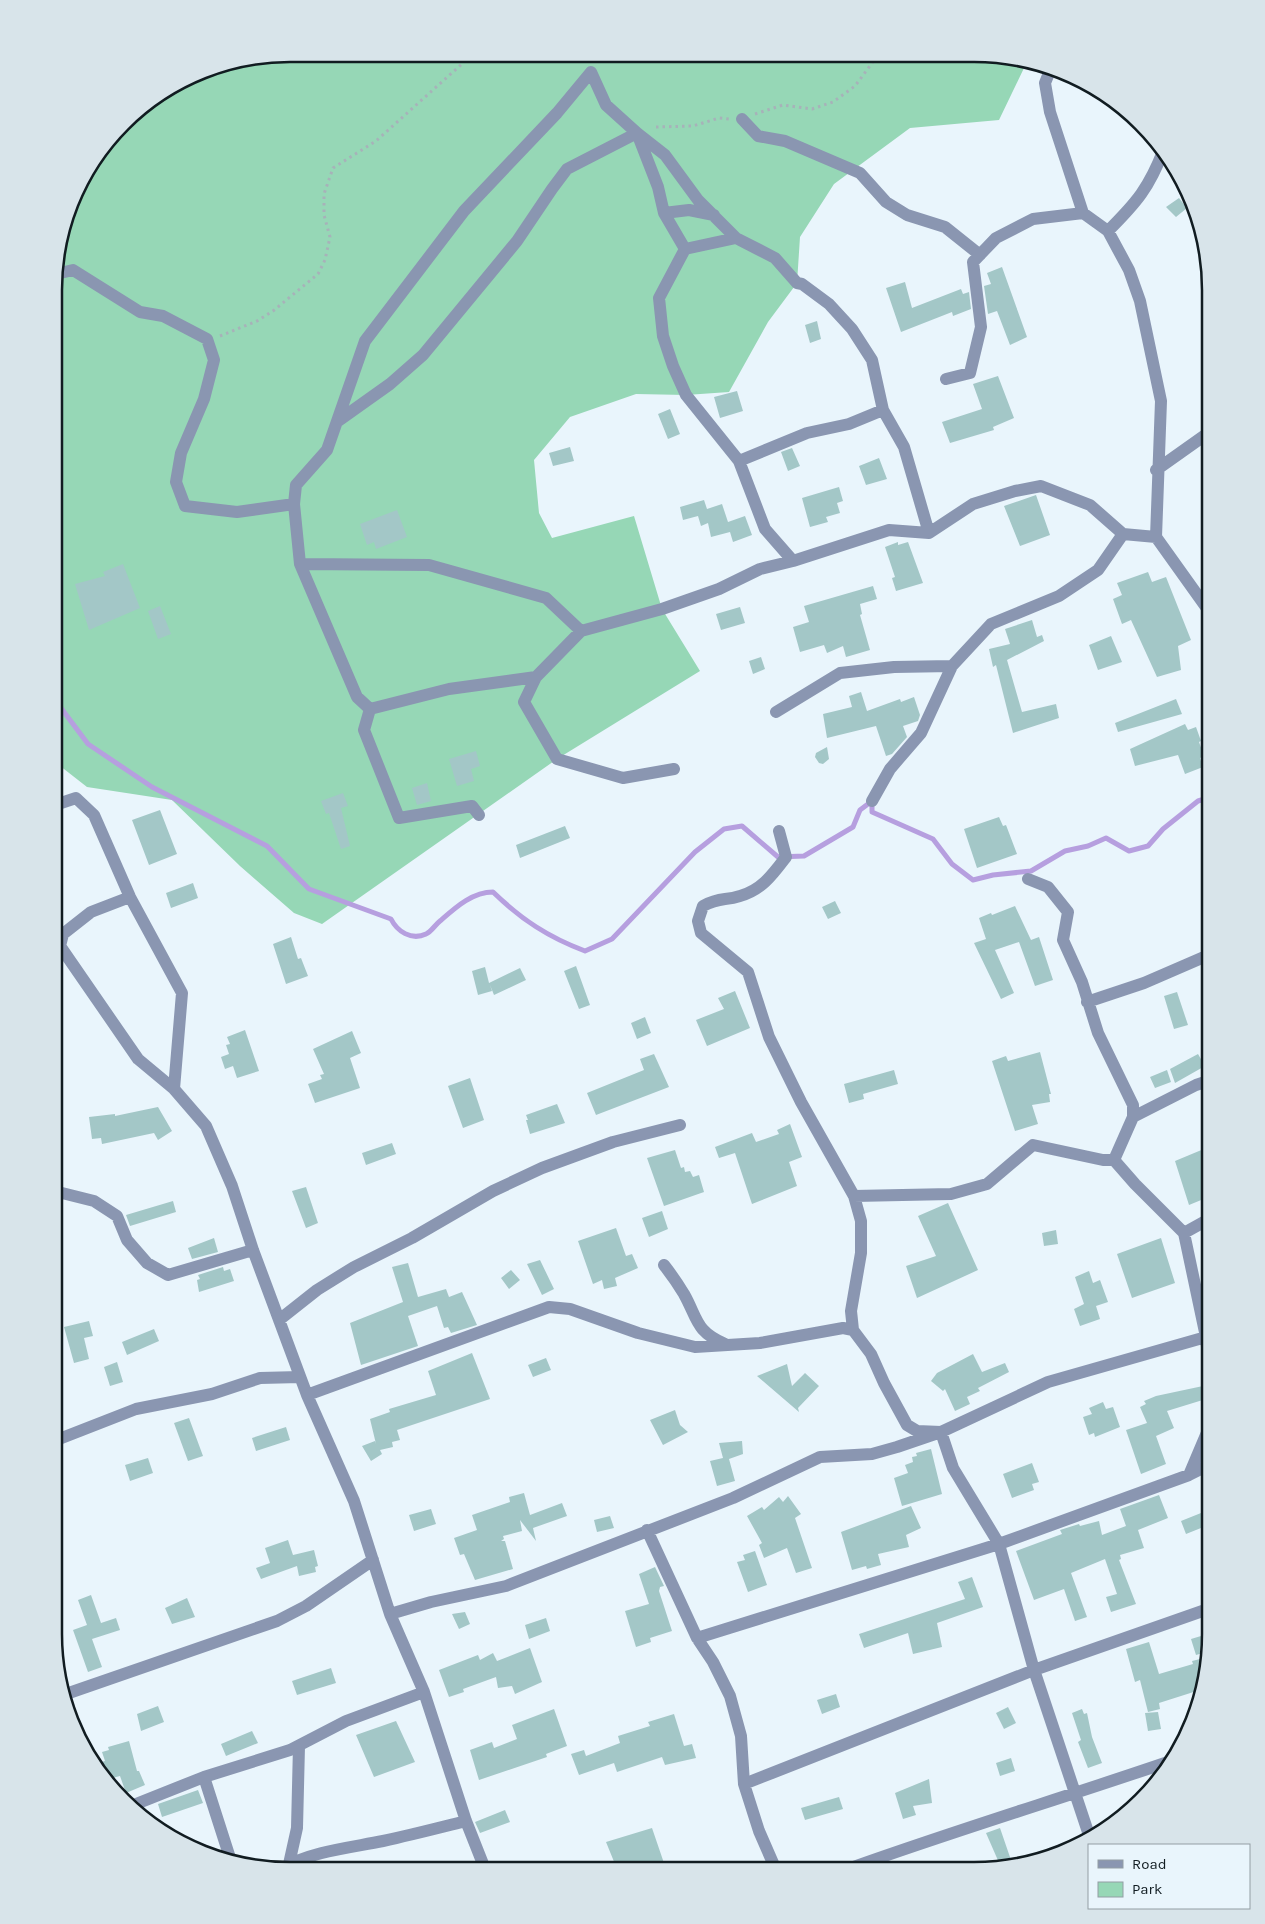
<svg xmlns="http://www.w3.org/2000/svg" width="1265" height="1924" font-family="Karla,sans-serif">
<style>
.green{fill:#96d7b6}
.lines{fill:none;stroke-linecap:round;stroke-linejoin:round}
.stream{stroke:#b69fdf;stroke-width:5}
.building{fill:#a3c7c7}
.path{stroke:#a7b2b9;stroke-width:3;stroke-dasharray:2.5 4;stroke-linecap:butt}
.street{stroke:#8a96b1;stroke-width:12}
.rim{fill:none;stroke:#111c21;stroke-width:2.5}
</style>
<rect width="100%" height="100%" fill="#e9f5fc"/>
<path class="green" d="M291,54L1006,56L1024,61V68L999,120L910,128L834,184L800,237L797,283L768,322L729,392L686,395L636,394L570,417L534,460L539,513L552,538L634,516L662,609L700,671L557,759L322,924L294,913L240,866L172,800L87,787L55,762L56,260L78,186L134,113L200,72Z"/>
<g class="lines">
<path class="stream" d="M55,700L88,744L152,787L267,846L309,889L391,919C397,931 411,941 426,934C431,932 435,925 440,921C455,908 472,892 493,892C522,920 548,937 585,951L612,939L695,852L724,829L742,826L778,857L804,856L853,827L860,810L872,801V812L933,839L952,864L973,880L993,875L1031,871L1065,851L1088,846L1106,838L1129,851L1148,846L1163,829L1198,801L1211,797"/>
</g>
<path class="building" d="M1179,198L1187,208L1176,217L1166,207Z
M1002,267L1027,337L1010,345L997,311L988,314L984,286L991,284L987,273Z
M905,282L912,308L961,289L963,294L969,292L971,309L953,316L952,312L901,332L886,288Z
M817,321L821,339L810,343L805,325Z
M998,376L1014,418L993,427L994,430L950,443L942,422L982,409L973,384Z
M737,391L743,411L720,418L714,397Z
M670,409L680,434L668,439L658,414Z
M570,447L574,461L553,466L549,453Z
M792,448L800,466L788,471L781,452Z
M879,458L887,479L866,485L859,466Z
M839,487L843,501L837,503L840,513L826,517L828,522L810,527L802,498Z
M1036,495L1050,535L1020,546L1004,506Z
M704,500L707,509L722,504L728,522L745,516L752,535L733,542L730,532L711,537L708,523L701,526L698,516L683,520L680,507Z
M397,510L407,537L376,549L374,542L367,545L360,524Z
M898,542V545L908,542L923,583L896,591L892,578L895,577L885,547Z
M123,564L140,608L89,630L75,584L105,576L103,572Z
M1148,572L1152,582L1166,577L1191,640L1178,646L1181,670L1157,677L1131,620L1122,624L1113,599L1122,595L1117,583Z
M873,586L877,599L860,604L862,614L860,615L870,650L846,657L843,646L827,653L824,645L800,652L793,627L809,622L804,606Z
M160,606L171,634L158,639L148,611Z
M740,607L745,623L721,630L716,614Z
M1032,620L1037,637L1042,635L1044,641L1007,660L1022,712L1056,704L1059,718L1013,733L996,665L993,667L989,649L1010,644L1005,629Z
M1111,636L1122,662L1098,670L1089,645Z
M761,657L765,669L753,674L749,661Z
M861,692L867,711L900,699L901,702L914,697L920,715L918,721L903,726L907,737L892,754L886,756L876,726L827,738L823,714L852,707L849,696Z
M1176,699L1182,714L1118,732L1115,723Z
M1185,724L1188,730L1196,727L1201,741L1199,742L1204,756L1200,758L1203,767L1185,774L1178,755L1135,766L1130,749Z
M827,747L829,759L823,764L819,763L815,757L816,753Z
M476,751L480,766L471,769L474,781L457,786L449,759Z
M427,783L431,801L417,805L412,788Z
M343,793L348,806L341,808L350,846L341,849L329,813L326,814L321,801Z
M160,810L177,854L149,865L132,820Z
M999,817L1003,826L1006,825L1017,854L977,868L964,829Z
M565,826L570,838L520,858L516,845Z
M193,883L198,898L171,908L166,893Z
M835,901L841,913L828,919L822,907Z
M1015,906L1031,940L1039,937L1053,980L1035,986L1019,942L995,950L1014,993L1001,999L974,943L986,939L979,918L991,913L992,915Z
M291,937L298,959L301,958L308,976L286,984L273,944Z
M576,966L590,1005L579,1009L564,971Z
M485,967L489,983L520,968L526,980L494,995L490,985L492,991L478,995L472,971Z
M735,991L750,1028L707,1046L696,1020L724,1009L718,998Z
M1177,992L1188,1025L1174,1029L1164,996Z
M645,1017L651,1033L637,1039L631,1023Z
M245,1030L259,1071L237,1078L233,1066L225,1069L221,1057L229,1054L226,1045L230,1044L227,1037Z
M352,1031L361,1053L350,1058L360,1088L315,1103L308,1084L322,1079L320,1075L324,1074L313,1049Z
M1040,1052L1051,1094H1049L1050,1102L1032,1105L1038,1124L1015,1131L992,1061L1006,1056L1008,1061Z
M654,1054L669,1087L596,1115L587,1093L644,1070L640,1059Z
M1198,1054L1205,1066L1175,1083L1170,1069Z
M894,1070L898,1084L863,1094L864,1099L849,1103L844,1084Z
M1167,1070L1171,1082L1155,1088L1150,1077Z
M470,1078L484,1120L463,1128L448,1086Z
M557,1104L565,1123L530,1134L526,1120H528L526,1115Z
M158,1107L172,1131L158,1140L154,1133L102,1144L101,1138L92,1139L89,1117L115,1114V1116Z
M790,1124L802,1157L789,1162L797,1186L752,1204L735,1153L719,1158L715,1147L752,1133L756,1142L779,1134L777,1130Z
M392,1143L396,1154L366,1165L362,1153Z
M1211,1146V1196L1189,1205L1175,1161Z
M675,1150L681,1168L684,1167L685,1172L690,1171L693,1177L699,1175L704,1192L664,1206L647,1158Z
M306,1187L318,1223L306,1228L292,1191Z
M173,1201L176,1212L130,1226L126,1215Z
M948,1203L978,1270L917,1298L906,1266L936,1256L918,1216Z
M662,1211L668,1229L649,1237L642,1218Z
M616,1228L626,1256L632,1254L638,1268L615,1278L617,1286L604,1289L602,1280L593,1284L578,1241Z
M1056,1230L1058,1244L1044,1246L1042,1233Z
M214,1238L218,1252L192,1259L188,1248Z
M1161,1238L1175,1283L1132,1298L1117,1254Z
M540,1260L554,1289L542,1295L527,1264Z
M408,1263L418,1297L446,1289L449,1297L462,1292L477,1325L451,1333L448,1327L444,1328L437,1306L408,1316L418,1346L361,1365L350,1323L403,1302L392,1267Z
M223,1267L224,1271L230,1269L234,1281L199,1292L197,1280L200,1279L198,1275Z
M511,1270L520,1280L509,1289L501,1278Z
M1089,1271L1093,1283L1100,1280L1108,1302L1096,1306L1100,1319L1080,1326L1074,1309L1084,1304L1075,1277Z
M89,1321L93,1336L84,1338L89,1359L74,1363L64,1327Z
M154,1329L159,1341L127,1355L122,1342Z
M472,1353L490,1399L397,1430L400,1440L392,1442L393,1447L380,1450L382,1454L371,1461L362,1446L375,1441L376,1444L370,1419L390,1412L389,1409L436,1395L428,1371Z
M973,1354L982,1372L1005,1363L1009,1372L978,1388L980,1391L967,1397L970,1404L955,1411L945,1389L943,1391L931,1381L937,1373Z
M546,1358L551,1370L533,1377L528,1365Z
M117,1362L123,1382L110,1386L104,1367Z
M787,1364L792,1386L805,1373L819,1386L798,1408L799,1412L757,1376Z
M1203,1386L1206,1399L1167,1411L1174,1428L1156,1436L1166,1464L1141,1474L1126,1430L1147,1423L1140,1407L1146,1404L1144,1401L1156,1396Z
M1103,1402L1106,1409L1113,1407L1120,1427L1095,1437L1094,1433L1089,1435L1083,1417L1092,1414L1089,1408Z
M675,1410L680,1425L688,1432L663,1445L650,1420Z
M189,1418L203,1456L188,1461L174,1423Z
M286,1427L290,1440L256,1451L252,1438Z
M742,1441L743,1454L729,1459L735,1481L717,1486L710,1461L723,1458L719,1443Z
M931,1449L942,1494L902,1506L894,1478L908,1473L905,1465L913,1462L912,1457L917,1456L916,1453Z
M148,1458L153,1473L130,1481L125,1465Z
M1032,1463L1039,1482L1032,1484L1034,1490L1012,1498L1003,1474Z
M524,1493L530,1515L562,1503L567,1516L533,1528L536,1541L520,1520L522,1531L503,1536L504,1539L501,1541H505L513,1569L475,1580L464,1554L460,1555L454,1538L477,1530L472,1515L510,1502L509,1497Z
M1159,1495L1168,1518L1138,1530L1144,1548L1120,1555L1121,1559L1119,1560L1136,1604L1111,1612L1106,1597L1117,1594L1105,1559L1071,1573L1087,1617L1075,1621L1064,1589L1034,1600L1016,1551L1062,1534L1060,1530L1079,1524L1080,1526L1099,1521L1102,1535L1126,1526L1120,1509Z
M788,1496L801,1514L795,1518L812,1568L796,1573L787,1548L764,1558L759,1545L762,1543L747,1516L762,1507L764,1510L779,1497L783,1502Z
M911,1506L921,1528L906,1535L909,1547L878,1554L881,1565L867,1569L866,1566L852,1570L841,1532Z
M431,1509L436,1524L414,1531L409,1515Z
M1201,1513L1206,1526L1186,1534L1181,1521Z
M610,1516L614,1528L597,1532L594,1520Z
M288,1540L293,1555L314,1550L318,1566L315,1567L316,1572L299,1576L297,1566L261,1579L256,1568L270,1563L265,1548Z
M755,1551L767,1585L748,1592L737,1562L745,1560L743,1555Z
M655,1567L664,1586L660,1587L659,1591L672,1631L650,1638L651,1642L636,1647L625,1611L649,1604L639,1574Z
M972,1577L983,1607L937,1623L942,1647L913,1654L908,1633L864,1648L859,1634L965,1599L958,1582Z
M91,1595L101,1623L116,1618L120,1630L92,1639L102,1667L88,1672L73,1630L87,1625L78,1600Z
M187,1598L195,1617L172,1624L165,1608Z
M465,1612L470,1624L459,1629L452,1614Z
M546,1618L550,1631L529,1639L525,1625Z
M1211,1633L1210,1651L1196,1655L1191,1639Z
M1149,1642L1159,1674L1193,1664L1192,1661L1204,1658L1207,1668L1203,1689L1159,1703L1160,1709L1148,1712L1140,1680L1135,1682L1126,1649Z
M530,1648L542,1682L515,1694L512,1686L498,1688L496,1677L463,1689L464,1692L449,1697L439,1670L478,1655L480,1660L493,1653L497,1661Z
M331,1668L336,1683L297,1695L292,1681Z
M836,1694L840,1707L822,1714L817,1700Z
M158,1706L164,1722L141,1731L137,1714Z
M1008,1707L1016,1723L1004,1729L996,1713Z
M554,1709L567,1746L546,1754L547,1757L479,1780L470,1750L492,1742L494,1748L517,1739L512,1725Z
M1082,1709L1084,1714L1087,1713L1092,1737L1102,1763L1088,1768L1078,1742L1081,1740L1072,1713Z
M1158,1712L1161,1729L1148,1731L1145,1713Z
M674,1714L684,1746L692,1744L696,1758L665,1765L662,1757L617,1772L614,1763L579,1775L571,1754L584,1750L586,1756L620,1743L618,1736L650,1726L648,1722Z
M396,1721L415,1762L374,1777L356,1735Z
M252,1731L258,1743L226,1756L221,1744Z
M129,1741L137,1771H139L145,1785L126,1793L120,1776L105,1780L95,1764L105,1761L102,1752L109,1750L108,1747Z
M1011,1758L1015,1771L1000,1776L996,1763Z
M929,1779L932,1803L913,1806L916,1815L903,1819L895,1793Z
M198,1790L203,1803L162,1817L158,1804Z
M839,1797L843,1809L805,1820L801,1808Z
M505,1810L510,1822L480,1833L475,1822Z
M652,1828L666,1869H617L606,1842Z
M1000,1828L1012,1863L1000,1865L986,1833Z"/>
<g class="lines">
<path class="path" d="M755,114L783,105L812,109L833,102L855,86L878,55
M656,127L693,126L719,118L730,119
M220,336L257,321L273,311L318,274L325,260L330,237L324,215V194L333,168L376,141L473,54"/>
<path class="street" d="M1051,68L1045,83L1050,112L1083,213L1108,231L1129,270L1140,301L1161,401L1156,537L1211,614
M742,119L758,136L785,141L860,173L886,202L907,215L945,227L980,255
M664,213L689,210L714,215
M1108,231C1137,202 1149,188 1164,149
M736,238L685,249L659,298L663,336L673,366L686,395L739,461L765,529L793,561
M685,249L664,213L658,187L637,133L606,105L591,72L557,113L464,211L365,341L327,450L296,485L294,504L300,564L357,697L370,709L449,689L536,677L581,631L662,609L719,589L760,569L793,561L889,530L929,533L973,504L1015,491L1041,486L1090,505L1123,534L1156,537
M56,274L73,270L140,312L163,316L207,339L214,360L204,399L181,453L176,482L185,506L237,512L294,504
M946,379L970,373L981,327L973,262L996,238L1033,219L1083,213
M338,421L390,384L423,355L517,241L552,189L567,169L637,133L665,155L698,200L736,238L775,258L797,283L802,284L829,304L852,329L872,360L883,410L904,447L929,533
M739,461L807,433L849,424L883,410
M1156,470L1211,431
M300,564L429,565L546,598L581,631
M536,677L524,702L557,759L623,778L674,769
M370,709L364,730L399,818L472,806L479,815
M776,712L840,673L894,667L952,666L991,624L1059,596L1098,570L1123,534
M872,801L890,769L921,733L952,666
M55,805L76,798L94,815L130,897L182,993L174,1089L206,1126L232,1186L253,1250L307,1395L354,1501L390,1614L424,1692L466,1821L485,1869
M779,831L786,857C773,874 762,890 740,896C724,901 720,897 703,906L698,921L701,933L748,972L769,1037L801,1102L854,1196L861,1221V1253L851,1311L853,1330L871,1354L884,1383L907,1425L917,1431L941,1432L953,1468L999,1544L1034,1670L1090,1838
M1028,879L1048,887L1068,912L1063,940L1082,982L1098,1033L1133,1105V1117L1114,1160L1135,1184L1184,1233L1206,1337L1211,1387
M130,897L91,912L63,934L60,946L138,1059L174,1089
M1087,1002L1144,983L1211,954
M1133,1117L1196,1085L1211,1080
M54,1191L94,1201L117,1216L127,1240L147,1263L168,1275L253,1250
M854,1196L951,1194L987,1184L1033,1145L1103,1160H1114
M1184,1233L1211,1218
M664,1265C671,1274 678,1284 684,1294C698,1319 695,1331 725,1344
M279,1320L317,1290L354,1267L412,1238L493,1191L542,1168L613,1142L680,1125
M307,1395L549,1307L570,1309L638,1333L695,1347L760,1343L843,1328L853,1330
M54,1441L136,1409L212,1394L260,1378L300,1377
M1189,1475L1211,1423
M647,1530L697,1638L713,1662L730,1696L741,1736L744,1784L759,1831L776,1870
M390,1614L431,1602L506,1586L733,1498L820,1457L872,1454L897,1447L941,1432L1048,1382L1206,1337
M697,1638L999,1544L1189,1475L1205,1467L1211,1468
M66,1694L277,1621L306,1606L373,1560
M204,1777L290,1750L346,1721L424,1692
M744,1784L1034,1670L1211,1608
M131,1806L204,1777L231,1861
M289,1864L297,1828L299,1746
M282,1868C314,1851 348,1848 383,1841C411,1835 438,1828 466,1821
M845,1870C953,1831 1063,1798 1171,1761"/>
</g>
<path d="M0 0H1265V1924H0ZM290 62H974A228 228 0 0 1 1202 290V1634A228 228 0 0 1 974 1862H290A228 228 0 0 1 62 1634V290A228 228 0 0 1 290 62Z" fill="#d8e4ea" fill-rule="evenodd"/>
<path class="rim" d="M290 62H974A228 228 0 0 1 1202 290V1634A228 228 0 0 1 974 1862H290A228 228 0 0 1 62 1634V290A228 228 0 0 1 290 62Z"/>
<rect x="1088" y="1844" width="162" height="65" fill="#e9f5fc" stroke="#939ea4"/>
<rect x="1098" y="1860" width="25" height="8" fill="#8a96b1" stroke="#939ea4"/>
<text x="1132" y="1869" font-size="15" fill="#111c21">Road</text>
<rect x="1098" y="1882" width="25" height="15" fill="#96d7b6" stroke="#939ea4"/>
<text x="1132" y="1894" font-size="15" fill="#111c21">Park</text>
</svg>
